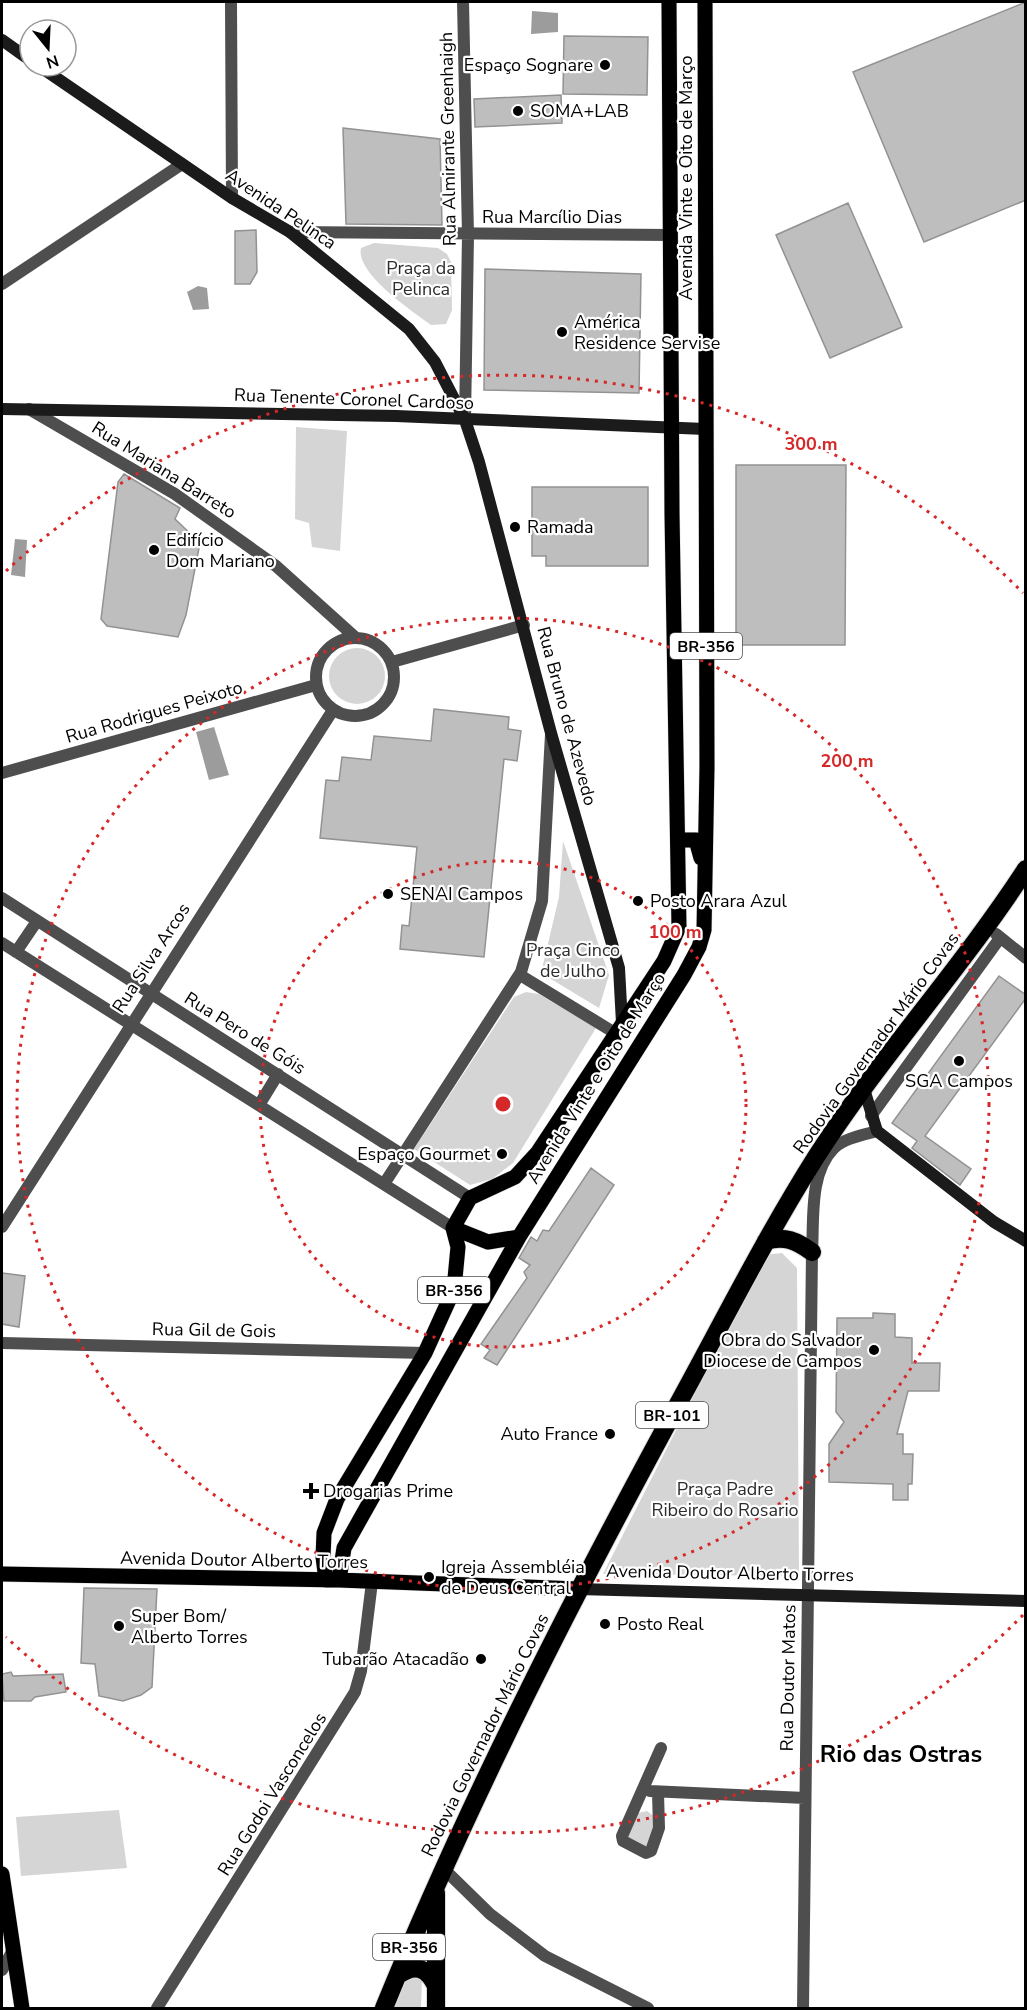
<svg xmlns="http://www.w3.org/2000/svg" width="1027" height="2010" font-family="'Nunito Sans',sans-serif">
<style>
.green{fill:#d5d5d5}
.water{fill:#9c9c9c}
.building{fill:#bebebe;stroke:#929292;stroke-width:1.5}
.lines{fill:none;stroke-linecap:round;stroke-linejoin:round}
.primary-casing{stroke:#dbdbdb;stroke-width:16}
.highway-casing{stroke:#dbdbdb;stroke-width:20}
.street{stroke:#4e4e4e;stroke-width:12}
.secondary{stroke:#1b1b1b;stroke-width:12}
.primary{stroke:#000;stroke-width:15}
.highway{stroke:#000;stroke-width:18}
.ring{fill:none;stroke:#d62828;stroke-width:3;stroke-dasharray:3 6}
.poi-dot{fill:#000;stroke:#fff;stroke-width:2}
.labels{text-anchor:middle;stroke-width:4.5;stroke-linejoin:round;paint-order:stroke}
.shield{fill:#fff;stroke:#4c4c4c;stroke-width:1.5}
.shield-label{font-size:16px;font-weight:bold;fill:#000}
.poi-label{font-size:18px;fill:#000;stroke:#fff;text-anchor:start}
.street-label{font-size:18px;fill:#000;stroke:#fff}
.park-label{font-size:18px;fill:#2c2c2c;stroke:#fff}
.district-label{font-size:24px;font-weight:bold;fill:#000;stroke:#fff}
.centre{fill:#d62828;stroke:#fff;stroke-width:3}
.ring-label{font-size:18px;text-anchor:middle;font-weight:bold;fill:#d62828;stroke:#fff;stroke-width:4.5;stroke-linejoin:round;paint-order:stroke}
</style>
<rect width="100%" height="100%" fill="#fff"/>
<path class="green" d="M374,243L438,248L447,254L451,262L452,310L446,324L431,325C412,311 355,273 361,248Z
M296,427L347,431L340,551L312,547L309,523L295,519Z
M329 676a28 28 0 1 1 56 0a28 28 0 1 1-56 0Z
M563,841L609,975L599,1008L541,973L559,897Z
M526,992L539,994L596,1028L513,1163L492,1179L470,1185L414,1149L514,997Z
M782,1253L797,1268L799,1576L603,1574L765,1255Z
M119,1810L127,1868L21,1876L16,1817Z
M647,1811L655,1817L656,1830L647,1850L623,1838L633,1814Z
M411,1972L422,1978L421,2008H392Z"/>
<path class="water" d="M532,11L558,13V32L531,34Z
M198,286L207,288L209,309L193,310L187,292Z
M15,539L27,540L25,577L11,575Z
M214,727L229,775L209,780L196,732Z"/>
<path class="building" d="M1026,2V200L924,242L853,72Z
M564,36L648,37L647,95L563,94Z
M561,95L562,123L475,127L474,99Z
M343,128L440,139L442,225L346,224Z
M848,203L902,327L830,358L776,235Z
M256,230L257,272L250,284H235V231Z
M485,269L641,274L639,393L484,390Z
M736,465H846L845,645H736Z
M124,474L180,508L175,519L200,543L186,615L178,637L107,626L101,619L118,482Z
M532,487H648V566H546V556H532Z
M434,709L509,717L508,729L521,731L517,761L504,759L484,957L400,949L402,925L409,926L417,847L320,838L326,780L339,781L342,757L371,760L374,736L431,741Z
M999,976L1026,995V998L925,1136L971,1169L960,1185L912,1148L917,1141L892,1123Z
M591,1168L614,1185L497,1365L484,1358L490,1350L481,1344L527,1278L524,1272L530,1265L519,1258L531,1237L537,1241L543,1230L549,1231Z
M2,1273L25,1276L19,1327L2,1324Z
M873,1313L895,1314V1337L912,1338V1363H940L939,1391H908L897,1434H903V1454H913L912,1484H908V1500H893V1484L829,1482V1444L844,1422L836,1412L837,1318H873Z
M84,1588L157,1589L152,1687L141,1695L123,1701L99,1696L95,1664L81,1663Z
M11,1672L13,1676L63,1674L66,1692L35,1697L31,1701H4L2,1674Z"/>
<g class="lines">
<g class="primary-casing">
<path id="primary" d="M679,840H696L701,858
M453,1228L488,1242L519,1237
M2,1574L339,1580L578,1589
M326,1580L323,1557L324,1533L337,1499L425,1353L454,1289L458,1247L453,1228L470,1198L515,1177L538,1152L664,961L679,927L672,514L669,2
M339,1580L344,1548L367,1507L519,1237L684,975L699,947L704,930L707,767L705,2
M2,1874L22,2008"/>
</g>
<g class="highway-casing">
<path id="highway" d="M766,1241C784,1235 797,1241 812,1252
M436,1893V2008
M397,1976C415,1963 427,1967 436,1986
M384,2008C470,1797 575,1593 684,1393C727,1314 768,1233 816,1157C880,1057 961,969 1026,869"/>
</g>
<path class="street" d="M231,2L232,198
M463,2L468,235L465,420
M290,232L670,235
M2,284L182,164
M29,409L175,494L276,566L356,638
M316 677a39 39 0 1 1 78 0a39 39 0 1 1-78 0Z
M392,662L524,625
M2,773L316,685
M2,898L470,1198
M996,934L1026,958
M2,943L453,1228
M16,952L37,921
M520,975L615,1033
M259,1105L278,1074
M871,1116L1000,938
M384,1184L521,972L542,901L551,734
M2,1227L333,710
M2,1343L425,1353
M650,1791L805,1798
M658,1793L659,1828L651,1851L646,1853L623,1841L622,1836L661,1748
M444,1869L490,1914L545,1956L648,2008
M2,1970L13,1950
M157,2008L355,1692L361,1671L372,1582
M803,2008L812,1252C814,1219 809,1173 834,1148C845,1138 863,1135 877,1131"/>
<path class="secondary" d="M2,40L30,60
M39,66L232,198L290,232L409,329L435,362L465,420L479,462L551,733L619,968L622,1023
M2,409L396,416L705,429
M864,1089L877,1131L994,1222L1026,1241
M578,1589L1026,1601"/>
<use href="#primary" class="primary"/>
<use href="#highway" class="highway"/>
</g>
<g class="ring">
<circle cx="503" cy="1104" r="243"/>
<circle cx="503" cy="1104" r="486"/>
<path d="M1023 1615A729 729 0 0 1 6 1637M6 571A729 729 0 0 1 1023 593"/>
</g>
<g class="poi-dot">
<circle cx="605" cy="65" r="6"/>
<circle cx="518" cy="111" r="6"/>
<circle cx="562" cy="332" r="6"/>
<circle cx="515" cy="527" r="6"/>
<circle cx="154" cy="550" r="6"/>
<circle cx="388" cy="894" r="6"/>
<circle cx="638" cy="901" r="6"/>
<circle cx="959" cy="1061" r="6"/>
<circle cx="502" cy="1154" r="6"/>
<circle cx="874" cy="1350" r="6"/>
<circle cx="610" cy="1434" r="6"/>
<path d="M308 1482h6v6h6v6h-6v6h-6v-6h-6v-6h6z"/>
<circle cx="429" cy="1577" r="6"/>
<circle cx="605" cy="1624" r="6"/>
<circle cx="119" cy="1626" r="6"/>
<circle cx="481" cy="1659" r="6"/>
</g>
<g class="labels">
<g class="shield">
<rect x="670" y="633" width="72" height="26" rx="4.5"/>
<rect x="418" y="1277" width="72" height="26" rx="4.5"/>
<rect x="636" y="1402" width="72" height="26" rx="4.5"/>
<rect x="373" y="1934" width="72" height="26" rx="4.5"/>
</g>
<g class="shield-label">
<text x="706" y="652">BR-356</text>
<text x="454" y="1296">BR-356</text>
<text x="672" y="1421">BR-101</text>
<text x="409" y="1953">BR-356</text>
</g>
<g class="poi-label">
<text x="593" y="71" text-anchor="end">Espaço Sognare</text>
<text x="530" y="117">SOMA+LAB</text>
<text x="574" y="328">América<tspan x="574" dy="21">Residence Servise</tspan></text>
<text x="527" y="533">Ramada</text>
<text x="166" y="546">Edifício<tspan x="166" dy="21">Dom Mariano</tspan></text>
<text x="400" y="900">SENAI Campos</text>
<text x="650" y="907">Posto Arara Azul</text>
<text x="959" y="1087" text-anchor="middle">SGA Campos</text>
<text x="490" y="1160" text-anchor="end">Espaço Gourmet</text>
<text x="862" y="1346" text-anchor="end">Obra do Salvador<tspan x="862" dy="21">Diocese de Campos</tspan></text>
<text x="598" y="1440" text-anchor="end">Auto France</text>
<text x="323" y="1497">Drogarias Prime</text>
<text x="441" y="1573">Igreja Assembléia<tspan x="441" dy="21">de Deus Central</tspan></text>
<text x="131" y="1622">Super Bom/<tspan x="131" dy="21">Alberto Torres</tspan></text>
<text x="617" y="1630">Posto Real</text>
<text x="469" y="1665" text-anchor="end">Tubarão Atacadão</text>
</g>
<g class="street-label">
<text transform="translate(448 139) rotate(-91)" y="6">Rua Almirante Greenhaigh</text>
<text transform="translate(686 178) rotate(-90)" y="6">Avenida Vinte e Oito de Março</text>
<text transform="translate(281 209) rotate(34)" y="6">Avenida Pelinca</text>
<text x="552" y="223">Rua Marcílio Dias</text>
<text transform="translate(354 399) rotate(2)" y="6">Rua Tenente Coronel Cardoso</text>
<text transform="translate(164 470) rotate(32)" y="6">Rua Mariana Barreto</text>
<text transform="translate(154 712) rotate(-16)" y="6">Rua Rodrigues Peixoto</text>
<text transform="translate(567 716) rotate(75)" y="6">Rua Bruno de Azevedo</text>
<text transform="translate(151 958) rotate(-57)" y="6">Rua Silva Arcos</text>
<text transform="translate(245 1033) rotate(32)" y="6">Rua Pero de Góis</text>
<text transform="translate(876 1043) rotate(-54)" y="6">Rodovia Governador Mário Covas</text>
<text transform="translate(596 1078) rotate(-58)" y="6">Avenida Vinte e Oito de Março</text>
<text transform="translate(214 1330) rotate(1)" y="6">Rua Gil de Gois</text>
<text transform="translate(244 1560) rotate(1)" y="6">Avenida Doutor Alberto Torres</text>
<text transform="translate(730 1573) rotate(1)" y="6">Avenida Doutor Alberto Torres</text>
<text transform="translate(788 1678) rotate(-89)" y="6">Rua Doutor Matos</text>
<text transform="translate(485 1735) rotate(-64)" y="6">Rodovia Governador Mário Covas</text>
<text transform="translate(272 1794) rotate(-58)" y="6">Rua Godoi Vasconcelos</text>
</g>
<g class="park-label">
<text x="421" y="274">Praça da<tspan x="421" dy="21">Pelinca</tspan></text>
<text x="573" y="956">Praça Cinco<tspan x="573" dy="21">de Julho</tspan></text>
<text x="725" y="1495">Praça Padre<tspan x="725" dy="21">Ribeiro do Rosario</tspan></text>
</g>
<g class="district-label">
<text x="901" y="1762">Rio das Ostras</text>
</g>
</g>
<circle cx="503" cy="1104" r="9" class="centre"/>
<g class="ring-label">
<text x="811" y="450">300 m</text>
<text x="847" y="767">200 m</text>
<text x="675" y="938">100 m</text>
</g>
<rect width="1027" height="2010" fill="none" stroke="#000000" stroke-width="6"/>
<g transform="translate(48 48) rotate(162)"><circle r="28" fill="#ffffff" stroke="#999999" stroke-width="1.5"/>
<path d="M0-4.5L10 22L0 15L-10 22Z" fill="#000000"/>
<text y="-9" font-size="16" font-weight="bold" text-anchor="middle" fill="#000000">N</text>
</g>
</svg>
